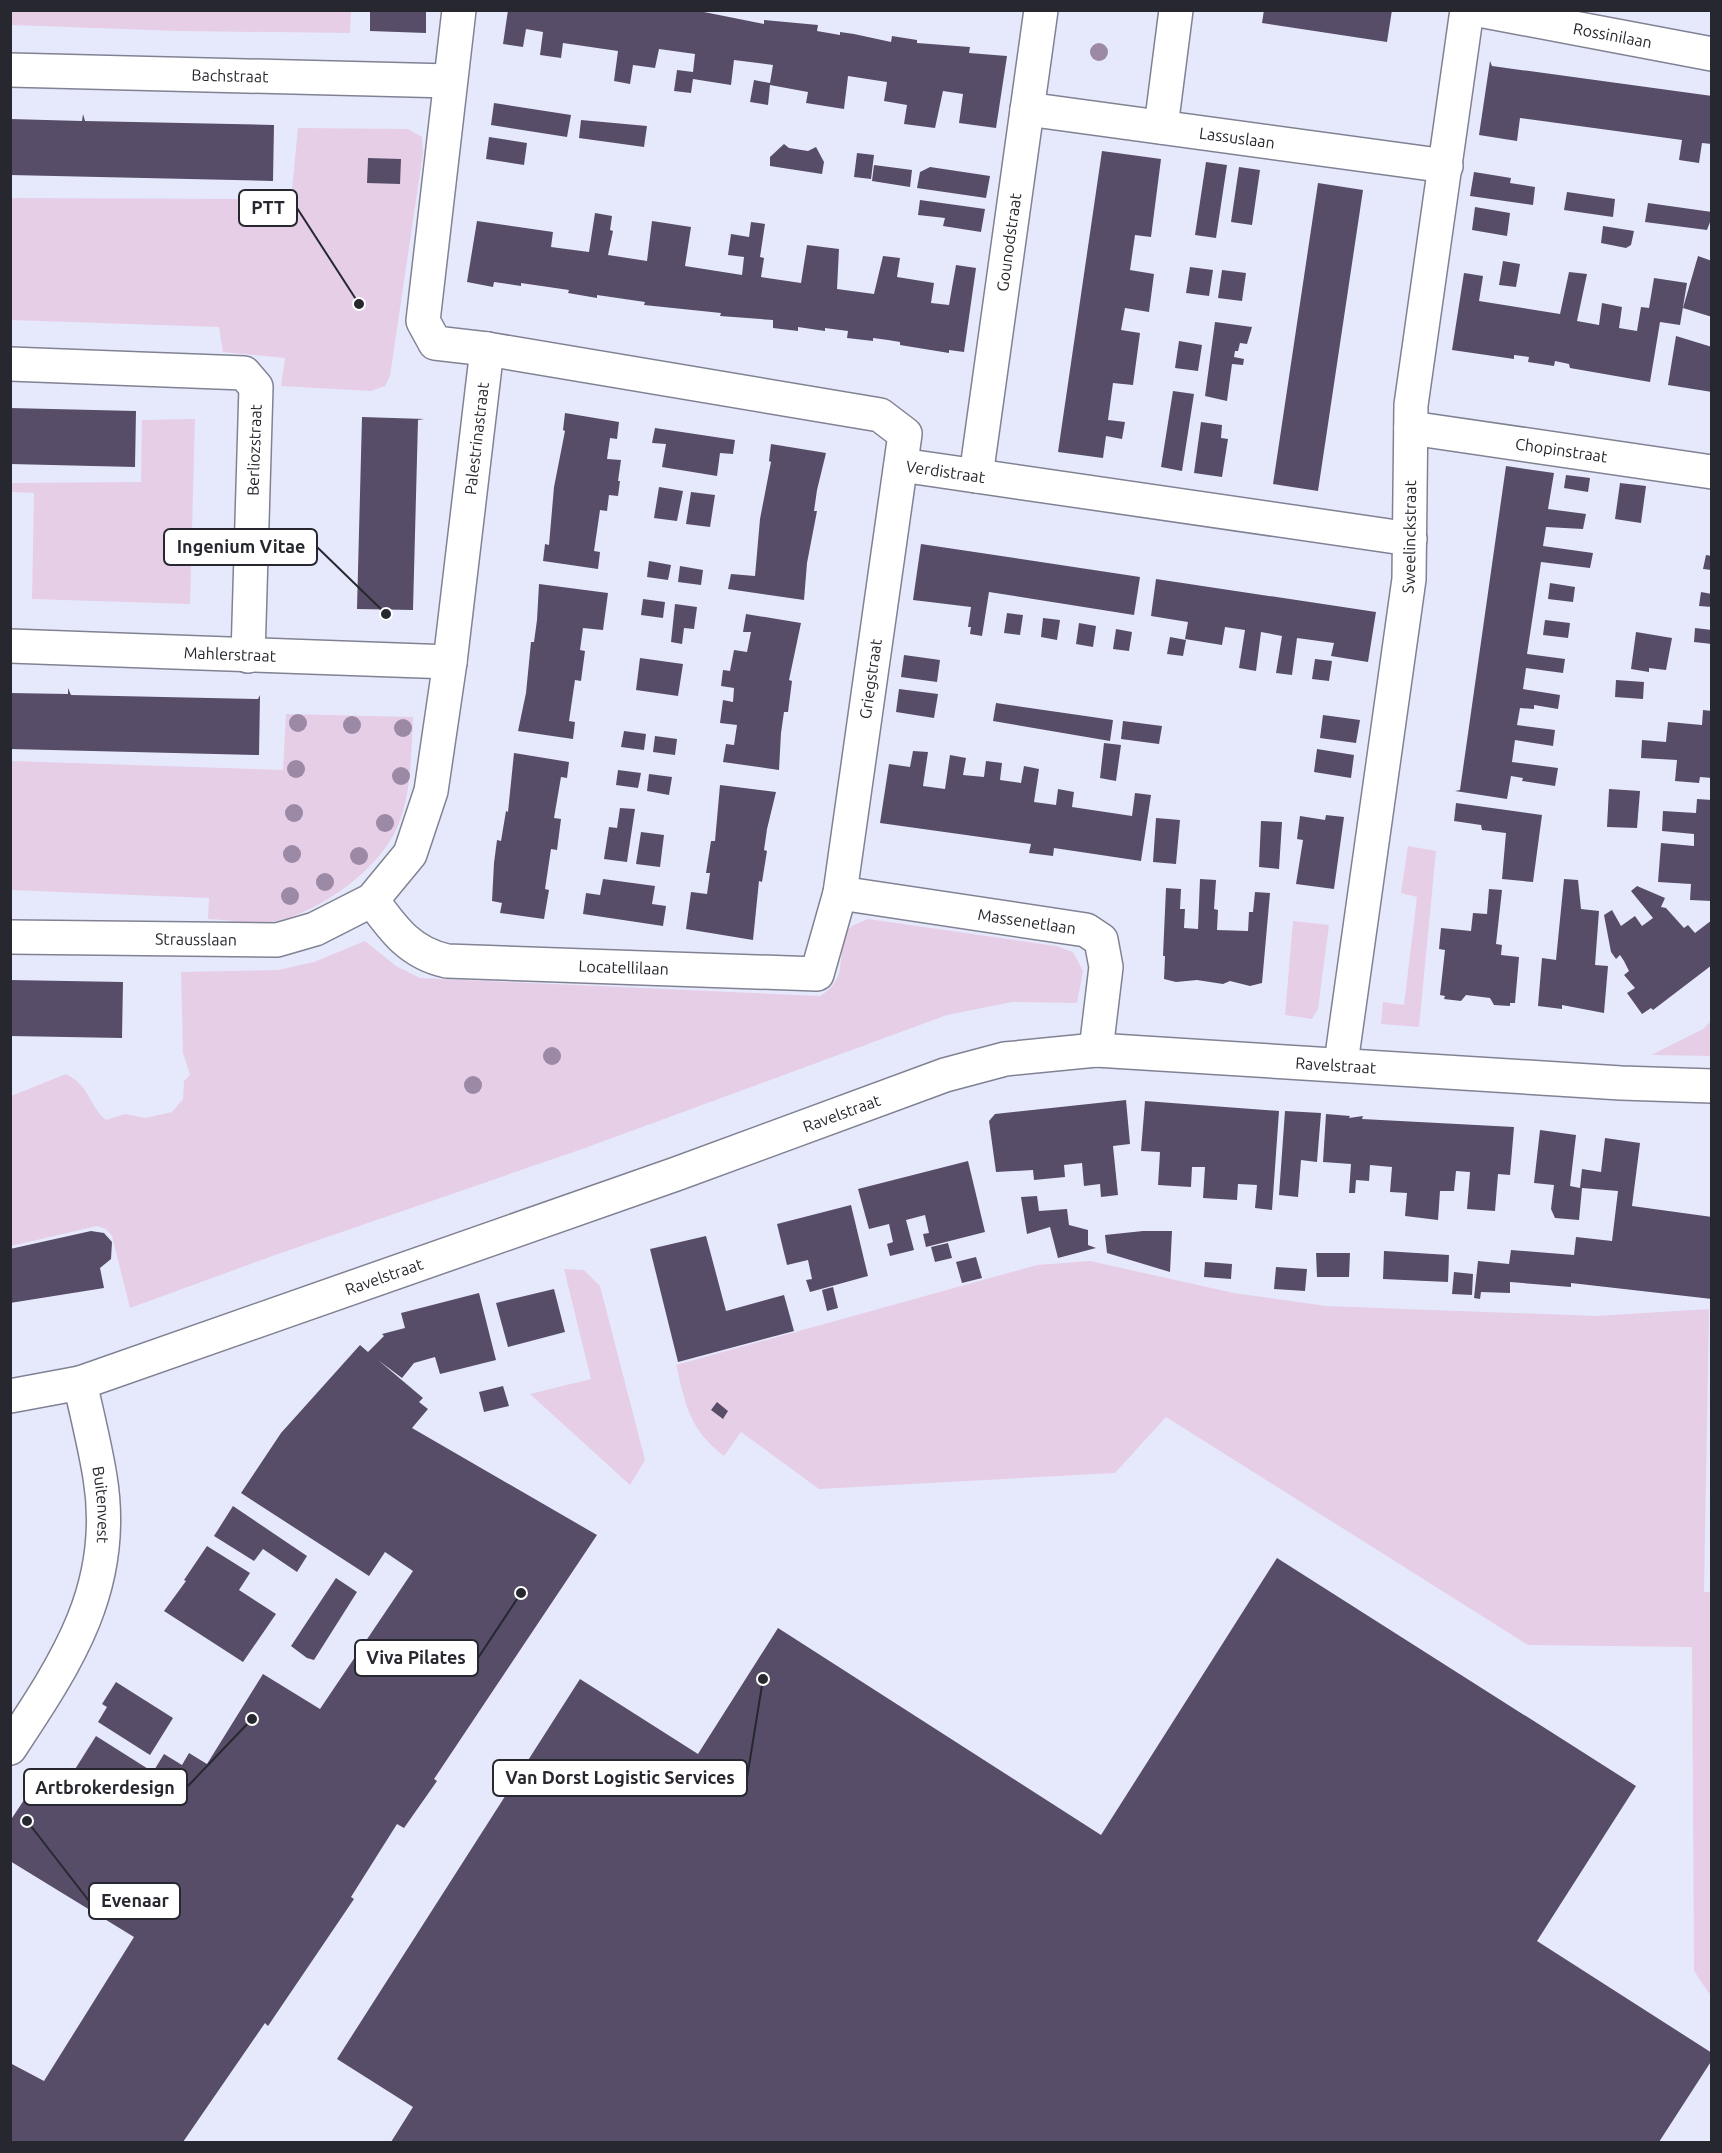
<svg xmlns="http://www.w3.org/2000/svg" width="1722" height="2153" font-family="Ubuntu,sans-serif">
<style>
.green{fill:#e6cee7}
.building{fill:#574d68}
.lines{fill:none;stroke-linecap:round;stroke-linejoin:round}
.minor-casing{stroke:#808293;stroke-width:36}
.major-casing{stroke:#808293;stroke-width:36}
.minor{stroke:#fff;stroke-width:33}
.major{stroke:#fff;stroke-width:33}
.tree{fill:#9b89a6}
.labels{text-anchor:middle;stroke-width:6;stroke-linejoin:round;paint-order:stroke}
.street-label{font-size:16px;fill:#27282f;stroke:#fff}
.leader{fill:none;stroke:#27282f;stroke-width:2}
.callout-dot{fill:#27282f;stroke:#fff;stroke-width:2}
.callout{fill:#fff;stroke:#27282f;stroke-width:2}
.callout-label{font-size:18px;text-anchor:middle;font-weight:bold;fill:#27282f}
</style>
<rect width="100%" height="100%" fill="#e6e9fc"/>
<path class="green" d="M10,11H351L350,33L180,31L11,25Z
M298,128L408,129L422,137L423,153L390,376L385,386L371,391L281,386L285,358L223,352L219,327L11,320V198L291,199Z
M195,419L190,604L32,599L34,493L11,492V483L141,482L142,420Z
M286,714L413,717C411,754 412,795 396,830C377,871 320,911 277,921C259,925 228,920 208,919L209,898L11,890V761L283,770Z
M1408,846L1436,851L1419,1027L1381,1024L1383,1002L1404,1005L1417,897L1401,893Z
M868,919L1056,946L1073,952L1083,971L1077,1003L1012,1002L947,1015L585,1148L278,1254L130,1308L112,1236L106,1229L97,1226L11,1246V1096L66,1074C91,1087 88,1105 106,1120L125,1114L145,1118L172,1112L183,1099L184,1081L190,1075L183,1053L181,972L278,970L314,962L365,941L396,966L420,978L820,996C846,980 839,962 843,935L852,926Z
M1293,921L1329,925L1318,1009L1312,1019L1285,1015Z
M1711,1021V1056L1651,1055L1703,1029Z
M1090,1261L1234,1293L1326,1306L1596,1316L1709,1309L1704,1592H1712L1711,1996L1694,1971L1692,1647L1528,1645L1166,1417L1115,1473L819,1489L741,1432L724,1456C689,1429 686,1406 676,1365L1037,1265Z
M564,1269L584,1270L600,1286L645,1460L630,1485L530,1394L591,1379Z"/>
<path class="building" d="M370,10H426V33L370,31Z
M508,10H694L764,24V20L818,25L817,31L840,35V32L854,34L891,42L892,36L917,40V43L970,47L969,53L1007,56L996,128L959,123L963,94L943,91L935,128L904,124L907,105L884,101L887,82L848,76L844,109L806,103L808,92L770,85L768,105L750,102L754,80L770,83L773,65L734,60L731,85L693,79L691,93L674,91L677,70L693,72L695,54L659,49L655,68L633,65L630,84L614,81L618,51L563,43L561,58L540,55L543,32L526,29L523,47L503,44Z
M1264,10H1392L1387,42L1262,23Z
M1490,61L1492,66L1712,96V144L1702,143L1699,163L1679,160L1682,140L1520,118L1517,141L1479,135Z
M494,103L571,115L567,137L491,125Z
M83,114L85,121L274,125L273,181L10,175V119L82,121Z
M581,120L647,126L644,147L579,138Z
M489,137L527,143L524,165L486,159Z
M784,144L789,148L808,151L816,147L824,162L822,174L770,166V157Z
M1102,151L1161,159L1151,237L1135,235L1130,270L1154,274L1149,312L1125,308L1121,330L1140,333L1133,385L1113,383L1108,420L1125,422L1122,439L1106,436L1103,458L1058,452Z
M857,153L874,155L871,179L854,177Z
M368,158L401,159L400,184L367,183Z
M1206,162L1227,165L1216,238L1195,235Z
M874,165L912,170L910,187L872,181Z
M930,167L990,176L986,198L917,188L920,172Z
M1239,167L1260,170L1252,225L1231,222Z
M1474,172L1511,178L1510,183L1535,187L1533,205L1470,196Z
M1318,183L1363,190L1318,491L1273,484Z
M1567,192L1615,199L1613,217L1564,210Z
M920,200L985,209L981,232L943,226L945,218L918,215Z
M1648,203L1712,212V217L1707,230L1645,222Z
M1475,207L1510,213L1507,236L1472,230Z
M595,213L612,216L610,230L613,231L608,255L647,261L652,221L691,227L685,266L742,275L744,257L728,255L731,234L749,237L751,222L765,224L760,257L764,258L761,277L801,283L807,245L839,249L837,289L874,294L883,256L900,258L897,277L934,283L931,303L949,305L956,265L976,268L964,352L949,350V353L900,345V342L888,340L873,338V341L847,338L848,331L825,328V331L798,327V331L773,328V320L720,316L721,313L644,305L645,302L597,295V298L568,293L569,290L521,283V286L494,282L493,287L467,282L477,221L553,232L551,247L589,252Z
M1603,226L1634,231L1631,245L1626,248L1601,243Z
M1698,256L1712,261V317L1683,308Z
M1503,261L1520,264L1516,287L1499,285Z
M1190,267L1213,270L1209,296L1186,293Z
M1222,270L1246,273L1242,301L1218,298Z
M1569,272L1587,274L1577,321L1599,325L1602,303L1622,307L1619,328L1637,331L1641,307L1649,308L1654,278L1687,283L1680,325L1660,322L1650,382L1570,368L1569,364L1555,361L1554,366L1528,362L1529,357L1514,355V359L1452,350L1464,273L1483,276L1479,301L1560,314Z
M1215,322L1252,327L1247,344L1240,343L1238,351H1235L1234,357L1244,359L1243,365L1232,364L1227,401L1205,396Z
M1676,336L1712,347V392L1668,385Z
M1179,341L1202,345L1198,371L1175,368Z
M1173,391L1194,394L1182,471L1161,467Z
M10,408L136,411L135,467L10,464Z
M565,413L619,422L617,439L610,438L607,459L621,460L618,481H620L618,496L609,495L607,511L600,510L594,551L600,552L598,569L543,561L545,544L549,545L554,487L565,431L563,430Z
M362,417L424,419L418,420L413,610L357,609Z
M1201,422L1222,425L1221,438L1228,439L1222,477L1194,473Z
M655,428L735,440L733,454L720,453L717,476L662,467L666,444L652,443Z
M771,444L826,453L817,490L814,511H817L807,563L804,600L728,589L731,574L755,576L760,519L771,462L769,461Z
M1506,466L1554,473L1548,509L1586,514L1583,529L1546,527L1543,546L1593,553L1590,568L1541,562L1527,654L1565,659L1563,673L1526,668L1523,689L1560,695L1558,709L1534,705V709L1520,708L1517,725L1555,730L1553,746L1515,740L1512,762L1558,768L1555,786L1522,781L1523,778L1511,776L1507,799L1455,791L1460,790Z
M1566,475L1590,478L1588,492L1564,488Z
M1620,483L1646,486L1641,523L1615,519Z
M659,487L683,491L677,521L654,518Z
M691,492L715,495L710,527L686,524Z
M921,544L1140,577L1134,615L989,592L982,636L970,634L971,627H968L971,607L913,600Z
M1706,555L1712,556V570L1703,569Z
M649,561L671,565L668,580L647,577Z
M680,566L703,570L701,585L678,582Z
M1156,579L1376,612L1368,662L1331,656L1334,643L1297,638L1292,675L1276,673L1282,636L1261,632L1256,671L1239,668L1245,630L1225,627L1222,645L1185,639L1188,622L1151,616Z
M1550,583L1575,587L1573,602L1548,599Z
M539,584L608,593L603,630L583,628L580,650L585,651L581,681L575,680L569,721L575,722L573,739L518,731L526,693L531,642H534L537,620Z
M1701,592L1712,594V607L1699,606Z
M643,599L665,602L663,618L641,615Z
M675,604L697,607L694,629L684,628L682,644L671,642Z
M1007,613L1023,615L1020,635L1004,633Z
M746,614L801,623L789,680L792,681L788,712H784L781,733L779,770L723,762L726,744L734,745L737,725L720,723L723,700L733,702L734,688L721,686L723,670L730,671L734,650L747,652L751,632H743Z
M1043,618L1060,620L1057,640L1041,637Z
M1545,620L1570,623L1568,638L1543,635Z
M1079,623L1096,626L1093,647L1076,644Z
M1695,628L1712,630V644L1694,642Z
M1116,629L1132,632L1129,651L1113,649Z
M1636,632L1672,638L1666,670L1649,668V672L1631,669Z
M1170,637L1186,640L1183,656L1167,654Z
M904,655L940,660L937,682L901,677Z
M640,658L683,664L678,696L636,690Z
M1315,659L1332,661L1329,681L1312,679Z
M1616,680L1644,682L1643,699L1615,697Z
M68,688L71,695L258,699L260,695L259,755L10,749V693L68,694Z
M899,689L938,694L934,718L896,712Z
M996,703L1113,720L1110,741L993,721Z
M1703,710L1712,711V778L1700,777L1699,783L1675,781L1677,760L1641,758L1642,740L1666,742L1668,722L1702,725Z
M1323,715L1360,720L1356,743L1320,738Z
M1123,721L1162,726L1159,744L1121,739Z
M624,731L646,734L644,750L621,747Z
M655,736L677,739L675,755L653,752Z
M1104,743L1121,745L1116,781L1100,778Z
M1317,749L1354,755L1351,778L1314,772Z
M913,751L928,752L923,786L945,789L950,755L966,758L963,775L984,777L986,761L1002,763L1000,780L1021,783L1024,766L1039,769L1034,802L1056,805L1058,789L1074,792L1072,807L1132,816L1135,793L1151,795L1141,861L1054,848L1053,856L1029,853L1031,844L880,823L889,764L910,767Z
M514,753L569,762L567,778L561,777L554,818L561,819L557,850L551,849L545,889L549,890L544,919L500,913L502,903L492,901L494,863L497,840L501,841L506,811L508,812Z
M618,770L641,773L638,788L616,785Z
M649,774L672,777L669,795L647,791Z
M720,785L776,792L767,829L764,850L767,851L762,882L759,881L753,940L686,929L691,892L707,894L710,873H706L711,841H715Z
M1609,789L1640,791L1637,828L1607,827Z
M1697,799L1712,800V901L1690,900L1691,884L1658,882L1661,843L1694,846V834L1662,831L1663,811L1696,813Z
M1456,803L1542,815L1533,882L1502,879L1506,833L1482,830L1481,825L1454,821Z
M620,808L635,809L627,862L604,859L609,827L617,828Z
M1326,815L1344,817L1334,889L1296,884L1303,840L1297,839L1300,816L1325,820Z
M1156,818L1180,820L1176,864L1153,862Z
M1261,821L1282,822L1279,869L1259,867Z
M641,832L664,835L660,867L636,864Z
M603,879L655,886L652,904L666,906L663,926L583,914L586,893L600,895Z
M1200,879L1216,880L1214,909L1218,910L1217,930L1248,931L1249,912H1253L1255,892L1270,893L1262,983L1250,986L1230,981L1223,984L1197,980L1176,982L1164,979L1165,956H1163L1166,888L1181,889L1180,909H1185L1184,928L1198,929Z
M1564,879L1578,880L1581,909L1599,911L1595,965L1608,966L1604,1013L1562,1005V1009L1538,1006L1542,958L1556,960Z
M1637,886L1665,898L1661,907L1666,908L1684,928L1688,925L1695,933L1712,920V965L1653,1010L1651,1008L1642,1014L1627,993L1635,988L1624,975L1629,971L1624,961L1620,955L1616,959L1611,952L1604,915L1612,910L1621,926L1635,916L1642,926L1653,918L1631,891Z
M1489,889L1502,890L1496,944L1502,945L1501,955L1519,957L1515,1003H1510V1006L1494,1005L1490,998L1466,995L1461,1001L1444,999L1445,996L1440,995L1445,950L1439,949L1441,928L1471,931L1473,913L1487,914Z
M10,980L123,982L122,1038L10,1036Z
M1126,1100L1130,1144L1113,1146L1118,1195L1101,1197L1100,1184L1084,1186L1082,1163L1064,1165L1065,1177L1034,1180L1033,1170L996,1172L989,1121L995,1114Z
M1145,1101L1279,1111L1272,1210L1255,1208L1257,1185L1238,1184L1237,1200L1203,1198L1205,1167H1192L1191,1187L1158,1185L1160,1152L1141,1151Z
M1285,1111L1321,1113L1317,1162L1301,1160L1298,1197L1279,1195Z
M1326,1114L1350,1116L1349,1118L1363,1116L1362,1119L1514,1127L1510,1175L1498,1174L1495,1211L1467,1209L1470,1172L1456,1171L1454,1191H1440L1438,1220L1405,1216L1407,1193L1390,1192L1392,1167L1370,1165L1369,1181L1356,1180L1355,1193H1349L1351,1164L1323,1162Z
M1540,1130L1576,1135L1570,1186L1580,1188L1582,1169L1601,1172L1605,1138L1640,1143L1632,1206L1712,1217V1299L1571,1283V1287L1510,1282V1293L1481,1292L1480,1299L1474,1298L1478,1261L1509,1264L1511,1250L1574,1255L1576,1237L1612,1241L1618,1191L1582,1188L1579,1220L1555,1218L1551,1209L1554,1185L1534,1183Z
M968,1161L985,1232L926,1247L923,1234L929,1233L925,1215L906,1220L914,1250L890,1256L887,1244L893,1242L889,1224L869,1229L858,1189Z
M1037,1196L1039,1211L1067,1209L1069,1225L1088,1230V1245L1096,1248L1058,1258L1050,1227L1027,1234L1021,1197Z
M851,1205L868,1276L810,1292L806,1280L812,1279L808,1260L787,1265L777,1224Z
M91,1231L104,1233L112,1242L111,1259L100,1268L104,1288L10,1303V1249Z
M1143,1231H1172L1170,1272L1107,1253L1105,1235Z
M706,1236L726,1311L784,1295L794,1331L678,1362L650,1249Z
M948,1243L952,1258L935,1262L931,1247Z
M1384,1251L1449,1255L1448,1282L1383,1279Z
M1316,1253H1350L1349,1277H1317Z
M976,1257L982,1278L962,1283L956,1262Z
M1205,1262L1232,1264L1231,1279L1204,1277Z
M1276,1267L1307,1269L1305,1291L1274,1289Z
M1454,1272L1473,1274L1472,1295L1452,1294Z
M833,1287L838,1308L827,1311L822,1290Z
M554,1289L565,1332L508,1347L496,1303Z
M479,1293L496,1360L440,1374L435,1357L414,1363L402,1378L378,1360L423,1398L419,1402L428,1409L412,1428L597,1535L434,1779L437,1781L404,1828L397,1824L351,1897L354,1899L268,2026L265,2023L183,2142H10V2063L44,2081L134,1937L10,1861V1821L38,1779L60,1793L96,1736L153,1772L164,1754L182,1765L189,1753L207,1764L263,1674L320,1709L413,1571L385,1552L369,1576L241,1493L281,1433L360,1345L368,1352L384,1336L382,1334L405,1328L401,1313Z
M503,1386L509,1406L484,1412L479,1392Z
M717,1402L728,1411L723,1419L711,1410Z
M233,1506L307,1556L297,1572L263,1549L254,1561L214,1536Z
M207,1546L250,1573L239,1590L276,1614L243,1662L164,1611L186,1581L184,1580Z
M1277,1558L1636,1786L1537,1941L1712,2053V2060L1659,2142H391L413,2107L337,2059L580,1679L698,1754L778,1628L1101,1835Z
M336,1578L357,1592L314,1660L307,1658L291,1646Z
M116,1682L173,1718L150,1755L98,1722L107,1707L102,1704Z"/>
<g class="lines">
<g class="minor-casing">
<g id="minor">
<path id="s1" d="M1479,10L1712,54"/>
<path id="s2" d="M10,70L450,81"/>
<path id="s3" d="M1027,109L1446,166"/>
<path d="M1161,127L1176,10"/>
<path d="M10,364L244,373L256,387L248,656"/>
<path id="s4" d="M1411,428L1712,472"/>
<path id="s5" d="M901,465L1410,539"/>
<path id="s6" d="M976,476L1041,10"/>
<path id="s7" d="M10,646L450,662"/>
<path id="s8" d="M840,893L1086,930L1101,940L1106,967L1096,1050"/>
<path id="s9" d="M372,900C393,929 410,953 447,961L817,974L840,893L905,434L880,415L487,349L435,343L423,321L459,10"/>
<path id="s10" d="M10,937L277,940L315,929L372,900L410,854L431,791L450,662L487,349"/>
<path id="s11" d="M1341,1063L1409,579L1411,405L1467,10"/>
<path id="s12" d="M80,1383L676,1174L945,1075L1005,1059L1096,1050L1621,1083L1712,1086"/>
</g>
</g>
<g class="major-casing">
<g id="major">
<path id="s13" d="M10,1396L80,1383C87,1414 95,1446 100,1477C118,1586 67,1662 10,1748"/>
</g>
</g>
<use href="#minor" class="minor"/>
<use href="#major" class="major"/>
</g>
<g class="tree">
<circle cx="1099" cy="52" r="9"/>
<circle cx="298" cy="723" r="9"/>
<circle cx="352" cy="725" r="9"/>
<circle cx="403" cy="728" r="9"/>
<circle cx="296" cy="769" r="9"/>
<circle cx="401" cy="776" r="9"/>
<circle cx="294" cy="813" r="9"/>
<circle cx="385" cy="823" r="9"/>
<circle cx="292" cy="854" r="9"/>
<circle cx="359" cy="856" r="9"/>
<circle cx="325" cy="882" r="9"/>
<circle cx="290" cy="896" r="9"/>
<circle cx="552" cy="1056" r="9"/>
<circle cx="473" cy="1085" r="9"/>
</g>
<g class="labels">
<g class="street-label">
<text dy="6" stroke="none"><textPath href="#s1" startOffset="136">Rossinilaan</textPath></text>
<text dy="6" stroke="none"><textPath href="#s2" startOffset="220">Bachstraat</textPath></text>
<text dy="6" stroke="none"><textPath href="#s3" startOffset="212">Lassuslaan</textPath></text>
<text dy="6" stroke="none"><textPath href="#s6" startOffset="236">Gounodstraat</textPath></text>
<text dy="6" stroke="none"><textPath href="#s10" startOffset="852">Palestrinastraat</textPath></text>
<text transform="translate(254 450) rotate(-88)" y="6">Berliozstraat</text>
<text dy="6" stroke="none"><textPath href="#s4" startOffset="152">Chopinstraat</textPath></text>
<text dy="6" stroke="none"><textPath href="#s5" startOffset="45">Verdistraat</textPath></text>
<text dy="6" stroke="none"><textPath href="#s11" startOffset="531">Sweelinckstraat</textPath></text>
<text dy="6" stroke="none"><textPath href="#s7" startOffset="220">Mahlerstraat</textPath></text>
<text dy="6" stroke="none"><textPath href="#s9" startOffset="770">Griegstraat</textPath></text>
<text dy="6" stroke="none"><textPath href="#s8" startOffset="189">Massenetlaan</textPath></text>
<text dy="6" stroke="none"><textPath href="#s10" startOffset="186">Strausslaan</textPath></text>
<text dy="6" stroke="none"><textPath href="#s9" startOffset="276">Locatellilaan</textPath></text>
<text dy="6" stroke="none"><textPath href="#s12" startOffset="1312">Ravelstraat</textPath></text>
<text dy="6" stroke="none"><textPath href="#s12" startOffset="808">Ravelstraat</textPath></text>
<text dy="6" stroke="none"><textPath href="#s12" startOffset="322">Ravelstraat</textPath></text>
<text dy="6" stroke="none"><textPath href="#s13" startOffset="195">Buitenvest</textPath></text>
</g>
</g>
<path class="leader" d="M359 304L297 208M386 614L317 547M521 1593L478 1658M763 1679L747 1778M252 1719L187 1787M27 1821L89 1901"/>
<g class="callout-dot">
<circle cx="359" cy="304" r="6"/>
<circle cx="386" cy="614" r="6"/>
<circle cx="521" cy="1593" r="6"/>
<circle cx="763" cy="1679" r="6"/>
<circle cx="252" cy="1719" r="6"/>
<circle cx="27" cy="1821" r="6"/>
</g>
<g class="callout">
<rect x="239" y="190" width="58" height="36" rx="6"/>
<rect x="164" y="529" width="153" height="36" rx="6"/>
<rect x="355" y="1640" width="123" height="36" rx="6"/>
<rect x="493" y="1760" width="254" height="36" rx="6"/>
<rect x="24" y="1769" width="163" height="36" rx="6"/>
<rect x="89" y="1883" width="91" height="36" rx="6"/>
</g>
<g class="callout-label">
<text x="268" y="214">PTT</text>
<text x="241" y="553">Ingenium Vitae</text>
<text x="416" y="1664">Viva Pilates</text>
<text x="620" y="1784">Van Dorst Logistic Services</text>
<text x="105" y="1794">Artbrokerdesign</text>
<text x="135" y="1907">Evenaar</text>
</g>
<rect width="1722" height="2153" fill="none" stroke="#27282f" stroke-width="24"/>
</svg>
